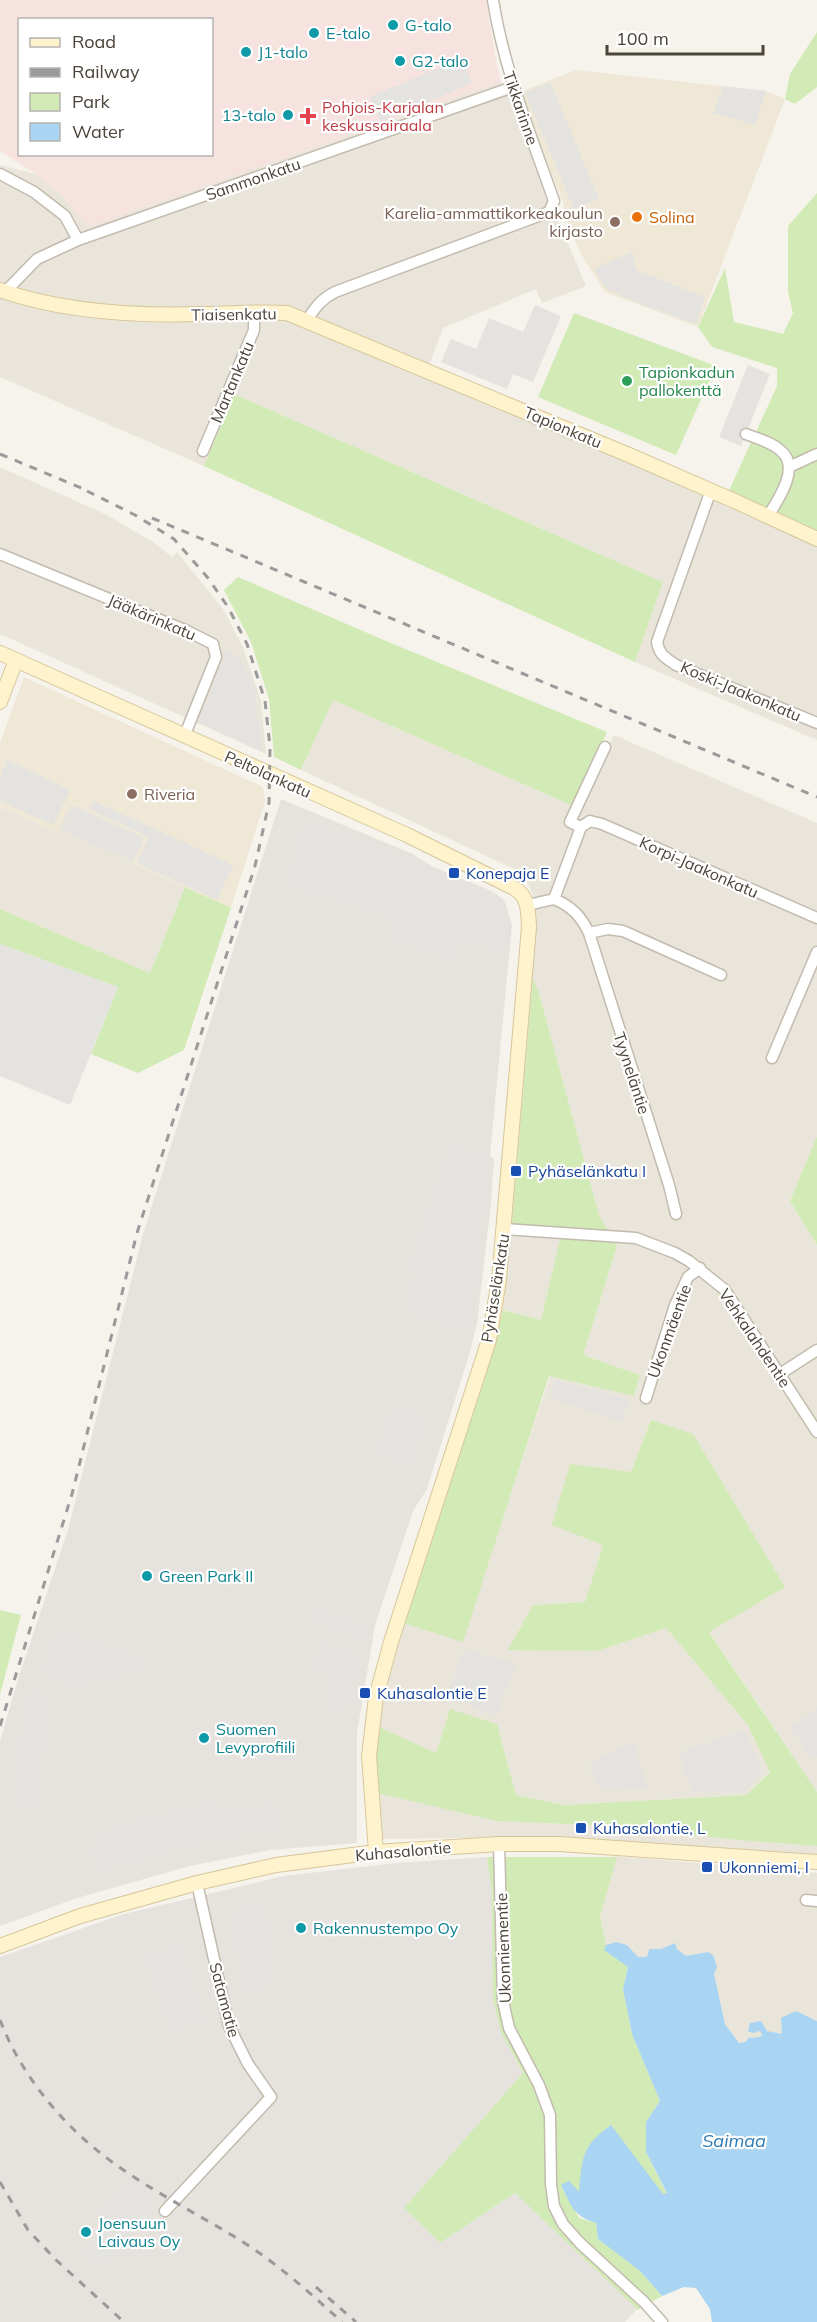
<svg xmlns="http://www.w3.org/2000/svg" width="817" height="2322" font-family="Mulish,sans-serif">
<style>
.residential{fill:#eae5da;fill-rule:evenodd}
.industrial{fill:#e6e2dd}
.education{fill:#efe8d6}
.medical{fill:#f6e3e0;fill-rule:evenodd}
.green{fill:#d2eab5}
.parking{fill:#e5e3e0}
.water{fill:#a9d4f2}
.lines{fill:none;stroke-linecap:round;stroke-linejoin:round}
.street-casing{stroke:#c2bbae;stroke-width:13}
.secondary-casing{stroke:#d6c79b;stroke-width:16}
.street{stroke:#fff;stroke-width:10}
.secondary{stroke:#fff3cd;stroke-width:14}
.rail{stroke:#9a9a9a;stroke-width:3;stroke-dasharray:8 8;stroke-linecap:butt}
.culture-dot{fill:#0f9aa8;stroke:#fff;stroke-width:2}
.health-dot{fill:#e0444e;stroke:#fff;stroke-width:2}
.food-dot{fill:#e8710a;stroke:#fff;stroke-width:2}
.education-dot{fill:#8d6e63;stroke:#fff;stroke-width:2}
.leisure-dot{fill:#2e9e5b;stroke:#fff;stroke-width:2}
.transit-dot{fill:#1a4fb4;stroke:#fff;stroke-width:2}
.labels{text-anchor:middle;stroke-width:4.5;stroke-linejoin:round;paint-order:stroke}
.culture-label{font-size:16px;fill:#0d838f;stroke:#fff;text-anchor:start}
.health-label{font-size:16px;fill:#be3a42;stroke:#fff;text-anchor:start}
.street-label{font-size:16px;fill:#4b4439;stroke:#fff}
.education-label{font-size:16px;fill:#785e54;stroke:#fff;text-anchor:end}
.food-label{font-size:16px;fill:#c56008;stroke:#fff;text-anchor:start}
.leisure-label{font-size:16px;fill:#27864d;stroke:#fff;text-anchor:start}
.transit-label{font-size:16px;fill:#164399;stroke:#fff;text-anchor:start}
.water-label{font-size:18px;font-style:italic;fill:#2e7ab2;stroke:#fff}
</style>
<rect width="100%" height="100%" fill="#f6f3ec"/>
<path class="residential" d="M501,82L511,94L545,196L558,220L586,286L542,303L536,289L443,328L426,373L817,539V740L635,662L663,582L234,394L204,466L0,377V165L36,174L62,195L88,227Z
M0,467L107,515L153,542L172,557L177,552L223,609L243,647L261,701L266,754L0,634Z
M333,700L580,809L614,735L817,823V1136L790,1201L817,1245V1792L709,1631L784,1587L651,1420L603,1545L585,1602L533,1605L597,1651L666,1628L748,1725L770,1771L746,1795L564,1805L516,1795L497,1724L450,1710L436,1753L380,1728L497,1821L612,1826L737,1840L817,1846V1855L560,1837L380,1839L374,1757L380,1698L491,1340L535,929L536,902L523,873L301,770ZM539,993L599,1215L617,1246L583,1355L640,1375L634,1396L550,1376L462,1641L404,1623L495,1342L503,1310L541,1320L560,1239L512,1235Z
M70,803L146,837L134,864L185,887L150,973L0,909V807L57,832Z
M613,1856L817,1873V2021L796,2011L782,2034L761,2031L763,2034L760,2037L748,2038L746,2042L739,2043L725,2024L708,1952L686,1956L677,1949L675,1944L661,1949H649L647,1957H637L627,1945L616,1942L606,1945L600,1916Z"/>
<path class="industrial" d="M281,799L413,854L433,867L492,891L505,901L512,925L490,1155L494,1159L491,1204L477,1323L470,1352L427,1489L413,1511L375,1625L357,1733V1843L270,1850L190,1866L77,1898L0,1926V1741L19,1676L68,1530L143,1234Z
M487,1857L492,1892L501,2032L523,2073L404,2208L440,2243L515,2193L637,2309L625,2322H0V1957L124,1914L284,1876L396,1863Z"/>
<path class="education" d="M576,70L766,91L785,99L698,327L605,292L582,256L566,219L563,202L535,132L522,91Z
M24,677L263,787L265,801L231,908L134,864L146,837L71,803L57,832L0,807V743Z"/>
<path class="medical" d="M0,0H486L497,66L501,82L88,227L62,195L36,174L0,151ZM20,20H212V154H20Z"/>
<path class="green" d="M817,32V87L795,104L785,99L790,74Z
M817,193V536L727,495L777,386V368L712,347L698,327L725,268L734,322L783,334L793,313L788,292V226Z
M574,313L716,366L676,455L538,397Z
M234,394L663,582L635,662L204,466Z
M238,577L386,641L607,732L573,806L333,700L301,770L274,757L269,699L251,642L224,590Z
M185,887L231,908L184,1050L138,1073L91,1054L118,987L0,944V909L150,973Z
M533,979L539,993L599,1215L617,1246L583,1355L640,1375L634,1396L549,1376L463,1642L403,1623L495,1342L503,1310L541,1320L560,1239L511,1235Z
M817,1136V1245L790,1201Z
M651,1420L693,1434L785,1587L709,1632L817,1792V1846L737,1840L612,1826L497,1821L377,1793L376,1757L379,1727L436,1753L450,1709L497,1724L516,1795L564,1805L746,1795L770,1772L748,1725L666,1628L597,1651L508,1650L533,1605L585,1602L603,1545L552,1525L570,1464L631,1472Z
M0,1610L21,1615L0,1695Z
M487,1857H617L600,1916L606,1945L604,1950L628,1967L623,1989L632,2034L660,2101L646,2122V2152L667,2194L579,2193L561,2186L579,2218L596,2223L598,2239L640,2271L662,2296L638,2310L515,2193L440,2243L404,2208L523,2073L501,2032L493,1999L492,1892Z"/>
<path class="parking" d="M462,58L472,83L381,122L370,97Z
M550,82L599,199L574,209L525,93Z
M723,86L766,91L755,125L713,113Z
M632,252L636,270L705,297L696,324L633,301L607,289L594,269Z
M535,305L561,316L533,382L513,374L507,389L441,362L451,339L476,349L489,318L523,332Z
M748,365L770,374L741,446L719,437Z
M227,650L241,659L254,687L262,752L199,722Z
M7,760L70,790L53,825L0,801V777Z
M94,801L233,865L217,900L137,863L149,837L89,809Z
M72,807L143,838L132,861L61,829Z
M307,821L491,892L503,903L509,925L506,952L460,938L453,957L393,937L399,919L287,883Z
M0,944L118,987L70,1105L0,1076Z
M451,1146L486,1157L477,1277L465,1328L406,1310L418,1273L411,1270Z
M554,1380L629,1400L622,1422L550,1398Z
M394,1408L426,1417L410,1464L379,1454Z
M317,1610L372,1628L368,1640L313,1621Z
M57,1632L146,1661L141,1672L122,1665L115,1683L91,1676L87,1688L44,1674Z
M324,1644L360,1656L341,1715L325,1709L336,1677L315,1668Z
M464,1649L516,1664L496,1716L447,1696Z
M31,1691L50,1696L43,1723L39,1804L16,1803L24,1720Z
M817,1709V1756L811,1760L790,1727Z
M744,1730L762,1772L745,1792L692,1791L678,1753Z
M634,1741L647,1788L603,1791L587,1766Z
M215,1804L217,1814L273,1804L278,1826L201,1841L97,1870L91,1846L98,1844L96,1834L185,1810Z
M264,1908L273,1984L244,1989L233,1911Z
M179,1946L203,2021L172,2030L146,1957Z
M130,2182L151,2196L149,2217L104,2268L84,2251L107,2225L98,2217Z"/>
<path class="water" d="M616,1942L627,1945L638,1957H647L649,1949H661L675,1943L677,1949L686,1956L708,1952L713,1955L717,1967L714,1974L725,2024L739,2043L746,2042L748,2038L760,2037L762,2035L760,2031L753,2033L748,2031L750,2023L761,2021L767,2031L782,2034L781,2018L796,2011L817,2021V2322H712L710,2309L696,2288L684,2287L662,2296L640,2271L598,2239L596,2223C572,2215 572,2207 561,2185L569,2181L579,2192C582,2158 582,2145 611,2125L663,2194L667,2193L646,2152V2122L660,2101L632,2034L623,1989L628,1967L604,1950L606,1945Z"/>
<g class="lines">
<g class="street-casing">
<path id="street" d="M0,174L34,192L65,216L78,240
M5,292L37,259L78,240L513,87
M307,320C315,308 321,299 335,292L549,212L554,201C531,135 504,70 493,0
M746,434C758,439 772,442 781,451C801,467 778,500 768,516
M203,451L254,330V312
M789,467L817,454
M711,490L657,642C659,655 666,658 676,665L817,723
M0,554L185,630L213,644L216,657L184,737
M581,827L590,821L602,824L817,918
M581,827L570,822L605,747
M554,899C571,906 581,916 589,933L608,929L623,931L721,975
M528,905L554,899L581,827
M589,933L669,1185L676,1214
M772,1058L817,952
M505,1229L636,1238L675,1253L689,1261L725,1290L817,1432
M780,1374L817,1350
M646,1398L675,1305L688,1277L700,1268
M499,1844L503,2001L509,2028L539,2085L550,2115L551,2184L554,2206L563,2224L580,2243L644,2302L662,2322
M806,1900L817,1901
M165,2211L271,2097L248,2064L229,2026L197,1883"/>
</g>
<g class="secondary-casing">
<path id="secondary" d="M0,290C63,312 134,316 200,314C229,314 258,311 287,313L629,455L737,502L817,539
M0,653L407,835L514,888C529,897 528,911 529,927L499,1280L489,1340L391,1642L376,1697L369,1756L376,1852
M0,702L16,660
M0,1946L80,1916L197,1883L276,1865L376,1852L499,1844H559L817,1862"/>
</g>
<use href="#street" class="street"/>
<use href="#secondary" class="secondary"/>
<path class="rail" d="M0,454L86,490
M152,518L817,797
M0,1726L72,1494L137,1233L255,866L269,803L270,747L265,701L247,644L228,607L208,578L174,539L135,515L79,487
M0,2020C23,2080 69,2133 122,2169C161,2196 203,2217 243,2242C279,2265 310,2293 342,2322
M0,2182L28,2230L56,2260L124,2322
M316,2287L356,2322"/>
</g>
<g class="culture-dot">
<circle cx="393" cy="25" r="6"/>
<circle cx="314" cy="33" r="6"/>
<circle cx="246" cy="52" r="6"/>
<circle cx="400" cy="61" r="6"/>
<circle cx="288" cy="115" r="6"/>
<circle cx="147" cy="1576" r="6"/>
<circle cx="204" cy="1738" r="6"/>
<circle cx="301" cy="1928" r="6"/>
<circle cx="86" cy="2232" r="6"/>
</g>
<path class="health-dot" d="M305 107h6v6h6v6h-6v6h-6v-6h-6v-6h6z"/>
<circle class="food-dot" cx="637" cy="217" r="6"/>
<g class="education-dot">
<circle cx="615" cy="222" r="6"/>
<circle cx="132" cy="794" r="6"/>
</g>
<circle class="leisure-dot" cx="627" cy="381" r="6"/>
<g class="transit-dot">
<rect x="448" y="867" width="12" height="12" rx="3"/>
<rect x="510" y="1165" width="12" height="12" rx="3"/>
<rect x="359" y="1687" width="12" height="12" rx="3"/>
<rect x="575" y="1822" width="12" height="12" rx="3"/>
<rect x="701" y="1861" width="12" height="12" rx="3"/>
</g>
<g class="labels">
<g class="culture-label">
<text x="405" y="31">G-talo</text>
<text x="326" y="39">E-talo</text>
<text x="258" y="58">J1-talo</text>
<text x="412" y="67">G2-talo</text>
<text x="276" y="121" text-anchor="end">13-talo</text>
<text x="159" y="1582">Green Park II</text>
<text x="216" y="1735">Suomen<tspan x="216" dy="18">Levyprofiili</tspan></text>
<text x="313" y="1934">Rakennustempo Oy</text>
<text x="98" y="2229">Joensuun<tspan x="98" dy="18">Laivaus Oy</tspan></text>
</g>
<g class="health-label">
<text x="322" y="113">Pohjois-Karjalan<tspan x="322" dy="18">keskussairaala</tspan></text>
</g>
<g class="street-label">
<text transform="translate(521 108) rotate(71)" y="6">Tikkarinne</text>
<text transform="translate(253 179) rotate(-19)" y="6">Sammonkatu</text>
<text transform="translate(234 314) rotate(-1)" y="6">Tiaisenkatu</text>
<text transform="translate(232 382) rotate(-67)" y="6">Martankatu</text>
<text transform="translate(563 427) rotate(23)" y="6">Tapionkatu</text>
<text transform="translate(152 617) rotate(23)" y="6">Jääkärinkatu</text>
<text transform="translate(741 691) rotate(23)" y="6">Koski-Jaakonkatu</text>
<text transform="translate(268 774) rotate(24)" y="6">Peltolankatu</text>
<text transform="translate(699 867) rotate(24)" y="6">Korpi-Jaakonkatu</text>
<text transform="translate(632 1073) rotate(72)" y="6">Tyyneläntie</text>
<text transform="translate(495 1288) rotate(-81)" y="6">Pyhäselänkatu</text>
<text transform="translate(669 1331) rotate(-70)" y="6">Ukonmäentie</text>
<text transform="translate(755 1338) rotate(56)" y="6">Vehkalahdentie</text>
<text transform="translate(403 1851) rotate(-5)" y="6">Kuhasalontie</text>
<text transform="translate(503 1948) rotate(-92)" y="6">Ukonniementie</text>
<text transform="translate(225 2000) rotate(75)" y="6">Satamatie</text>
</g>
<g class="education-label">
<text x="603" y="219">Karelia-ammattikorkeakoulun<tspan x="603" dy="18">kirjasto</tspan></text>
<text x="144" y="800" text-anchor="start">Riveria</text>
</g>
<g class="food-label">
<text x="649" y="223">Solina</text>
</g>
<g class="leisure-label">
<text x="639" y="378">Tapionkadun<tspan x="639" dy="18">pallokenttä</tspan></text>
</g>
<g class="transit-label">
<text x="466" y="879">Konepaja E</text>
<text x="528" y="1177">Pyhäselänkatu I</text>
<text x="377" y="1699">Kuhasalontie E</text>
<text x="593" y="1834">Kuhasalontie, L</text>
<text x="719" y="1873">Ukonniemi, I</text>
</g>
<g class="water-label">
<text x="734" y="2147">Saimaa</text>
</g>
</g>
<rect x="18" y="18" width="195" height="138" fill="#ffffff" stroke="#b7b4b0" stroke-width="1.5"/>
<rect x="30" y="38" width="30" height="9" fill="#fff3cd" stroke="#b7b4b0" stroke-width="1.5"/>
<text x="72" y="48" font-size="18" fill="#4b4439">Road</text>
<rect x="30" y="68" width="30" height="9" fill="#9a9a9a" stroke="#b7b4b0" stroke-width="1.5"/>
<text x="72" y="78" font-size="18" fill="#4b4439">Railway</text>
<rect x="30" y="93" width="30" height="18" fill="#d2eab5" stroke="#b7b4b0" stroke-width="1.5"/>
<text x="72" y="108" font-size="18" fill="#4b4439">Park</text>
<rect x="30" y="123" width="30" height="18" fill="#a9d4f2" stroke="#b7b4b0" stroke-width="1.5"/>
<text x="72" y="138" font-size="18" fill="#4b4439">Water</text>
<path d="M607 45v9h156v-9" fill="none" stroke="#4b4439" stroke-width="3"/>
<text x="616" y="45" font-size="18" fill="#4b4439" stroke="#ffffff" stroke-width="4.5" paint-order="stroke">100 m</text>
</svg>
